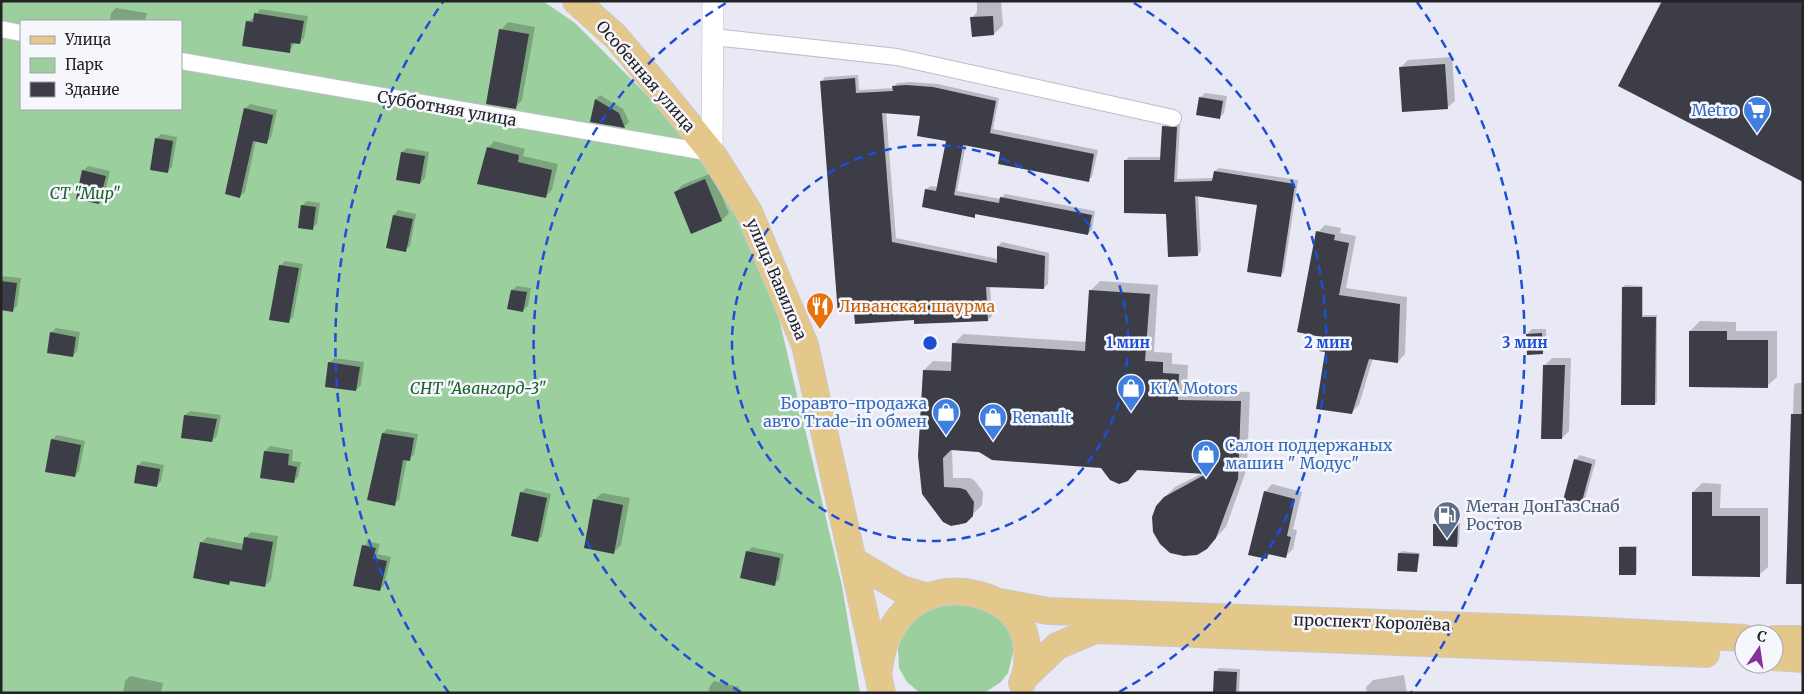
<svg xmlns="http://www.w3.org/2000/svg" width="1804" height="694" font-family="Merriweather,serif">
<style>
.green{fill:#9bcf9e;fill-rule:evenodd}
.shadow{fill:#0003}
.building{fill:#3c3d46}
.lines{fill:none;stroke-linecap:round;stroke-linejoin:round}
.minor-casing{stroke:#bcbdc8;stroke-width:18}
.tertiary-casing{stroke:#bcbdc8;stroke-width:22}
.primary-casing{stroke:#cacacb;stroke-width:28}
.minor{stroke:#fff;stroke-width:16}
.tertiary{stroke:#fff;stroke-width:21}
.primary{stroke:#e4c78b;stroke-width:26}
.ring{fill:none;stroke:#1d4ed8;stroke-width:2.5;stroke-dasharray:9 6}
.labels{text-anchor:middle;stroke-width:5;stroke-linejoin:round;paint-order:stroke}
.street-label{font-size:16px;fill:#232327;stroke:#f6f6fd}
.shop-label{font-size:16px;fill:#366cbe;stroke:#f6f6fd;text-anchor:start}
.park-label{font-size:16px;font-style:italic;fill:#186226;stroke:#f6f6fd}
.food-label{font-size:16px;fill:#c56008;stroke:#f6f6fd;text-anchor:start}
.service-label{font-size:16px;fill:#4e5e75;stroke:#f6f6fd;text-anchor:start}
.centre{fill:#1d4ed8;stroke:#f6f6fd;stroke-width:2.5}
.ring-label{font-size:15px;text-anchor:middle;font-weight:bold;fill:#1d4ed8;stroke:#f6f6fd;stroke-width:5;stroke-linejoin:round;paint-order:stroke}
</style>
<rect width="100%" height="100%" fill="#e8e9f4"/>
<path class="green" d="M1,1H543L575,23L683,131L732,203L777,310L842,586L860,693H1ZM21,21H181V109H21Z
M950,604L973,605L999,616L1013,638V653L1008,673L1001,682L984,693H920L907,682L899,668L898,649L903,634L917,616L934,608Z"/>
<path class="shadow" d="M977,1H1001L1003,25L994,34L972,18L977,12Z
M116,8L147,13L145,21H110L111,13Z
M260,9L308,16L304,38L300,43L295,42L289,52L247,22L255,17Z
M508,22L535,27L522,100L515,108L501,30Z
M1,37H3L1,53Z
M1452,57L1455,101L1447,108L1401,67L1408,60Z
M858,75L859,90L894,88L897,83L910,82L938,84L999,98L993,129L1098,150L1092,177L1088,180L1002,151L966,144L957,191L1001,199L1005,194L1095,211L1092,230L1088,234L978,213L974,216L926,190L930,186L938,187L947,140L922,115L886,112L896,238L998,259V246L1002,242L1049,253L1048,284L1044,288L990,286L992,316L988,320L916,323L822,81L825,77Z
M1205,93L1227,96L1224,113L1219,118L1201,97Z
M600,95L623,109L629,122L625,126L591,121L596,99Z
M250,104L277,110L271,138L266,142L256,140L245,192L240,196L245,109Z
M1167,123L1180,124L1177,179L1214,178L1215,171L1219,168L1298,180L1284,272L1280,276L1258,204L1198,195L1201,251L1197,255L1125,161L1129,157H1161L1163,126Z
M161,134L177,137L172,167L167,171L156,139Z
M494,141L525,149L523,156L558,164L552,190L546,196L488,148Z
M407,148L429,152L425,178L420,183L402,152Z
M88,166L110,171L104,198L99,203L83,171Z
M712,173L729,213L722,220L675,193L682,185Z
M307,201L320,203L317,224L312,228L302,206Z
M398,210L416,214L410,246L405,250L394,215Z
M1325,225L1341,228L1340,233L1356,236L1346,288L1407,297L1405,354L1398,362L1373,358L1359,405L1352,412L1322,336L1318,232Z
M285,261L303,264L293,317L289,322L280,266Z
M1,276L21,278L17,306L13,310L1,308Z
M1100,281L1158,285L1154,352L1172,353V364L1188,365L1187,390L1250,392L1247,468L1226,527L1206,548L1165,497L1175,487L1203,473L1139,469L1128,480L1102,467L952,449L953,478H970L975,481L983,492L982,505L965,522L959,525L944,521L924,370L933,361L953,362L954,344L963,334L1087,342L1090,291Z
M1625,285L1643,286V315H1657V402L1655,404L1623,288Z
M517,286L531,288L528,306L523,310L512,290Z
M1700,321L1736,322V331H1777V377L1767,386L1690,331Z
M56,328L80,332L77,351L73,356L51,333Z
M1532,329H1546L1547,348L1542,353L1527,334Z
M334,358L364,362L361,385L356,390L330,363Z
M1552,358H1571L1569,431L1562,438L1545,365Z
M1796,383H1803V583H1787L1794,385Z
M190,411L221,415L217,436L212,441L185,415Z
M387,429L418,434L414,455L407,459L399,500L394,504L383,433Z
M57,435L85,441L79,471L75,476L52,440Z
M270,446L293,450L292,461L301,462L298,477L294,481L265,451Z
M1580,455L1596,460L1584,503L1579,508L1575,460Z
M142,461L164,465L161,481L157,485L138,466Z
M1702,483L1721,484L1720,508H1768V567L1759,575H1693V492Z
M1272,484L1302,492L1293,529L1297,530L1293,549L1285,557L1271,553L1267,558L1265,492Z
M526,488L551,494L542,536L538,540L521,493Z
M602,493L630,498L621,545L614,552L594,500Z
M1437,522L1460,523L1459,544L1457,546L1435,524Z
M251,532L278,536L271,580L265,586L232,580L228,584L201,543L207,537L244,544L245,538Z
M368,541L380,544L377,554L391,557L384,585L380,590L364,546Z
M1622,546H1637V572L1635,574L1620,548Z
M752,547L784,554L779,580L774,584L747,552Z
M1402,551L1420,553L1417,571L1400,553Z
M1219,668L1240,669L1239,693H1214L1216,671Z
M1404,675L1407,693H1367L1366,687L1373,680Z
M130,676L163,683L161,693H123L125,681Z
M714,681L739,687L738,693H708L710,686Z"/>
<path class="building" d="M1662,1H1803V182L1618,86Z
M254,13L304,21L300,44L291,43L290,53L242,46L246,21L253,22Z
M993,16L994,35L972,37L970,17Z
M499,29L529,34L516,109L486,104Z
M1445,64L1448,109L1402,112L1399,67Z
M855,78L856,93L893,91L892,86L906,85L933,87L996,101L990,133L1094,154L1089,182L998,164L1000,152L963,145L954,195L999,203L1000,197L1092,215L1088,235L975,214V218L922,207L925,189L936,191L946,141L917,136L920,116L882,113L892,242L997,263V246L1045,256L1044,289L986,287L988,321L914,324V320L855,324L854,313L838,314L820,81Z
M1199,97L1223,101L1220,119L1196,115Z
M595,99L619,113L625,128L590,122Z
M244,108L273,115L267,144L253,141L240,198L225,194Z
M1162,126L1177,127L1174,182L1212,181L1214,171L1295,184L1281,277L1247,272L1257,205L1195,196L1198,256L1168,257L1166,214L1124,213V160H1160Z
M155,138L173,141L168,173L150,170Z
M487,147L519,155L518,162L552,170L546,198L477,184Z
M401,152L425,156L420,184L396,180Z
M82,170L106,176L99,204L76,199Z
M705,179L722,221L691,234L674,192Z
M301,205L316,207L313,230L298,228Z
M393,215L413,219L406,252L386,248Z
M1316,231L1335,235L1334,240L1349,243L1339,295L1400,304L1398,363L1369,359L1352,414L1316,409L1325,352L1319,351L1321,337L1297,332Z
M279,265L299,268L289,323L269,320Z
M1,281L17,283L13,312L1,310Z
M1622,287H1642V317H1656L1655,405H1621Z
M511,290L527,292L523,312L507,309Z
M1089,290L1150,294L1145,361L1163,362V373L1179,374L1178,400L1241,401L1238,479L1216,538L1207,549L1197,555L1184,556L1170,553L1160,544L1153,532L1152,517L1156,506L1164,497L1206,474L1137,470L1128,481L1119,484L1110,480L1101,468L992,460L979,452L951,450L943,458L944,487L960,488L966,490L974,502L973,516L966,523L951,526L943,522L922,494L918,456L923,370L951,371L952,343L1085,351Z
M1689,331H1727V340H1768V388L1689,387Z
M50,332L76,337L73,357L47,353Z
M1542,333L1543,354L1527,355L1526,334Z
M328,362L360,367L356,391L325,387Z
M1543,365H1565L1562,439H1541Z
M1791,414H1803V584H1786Z
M184,415L217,419L212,442L181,438Z
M382,433L414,438L410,461L403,460L395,506L367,500Z
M51,439L81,445L75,477L45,472Z
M264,451L289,454L288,465L297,467L294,483L260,478Z
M1574,459L1592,464L1580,509L1562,504Z
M137,465L160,469L157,487L134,483Z
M1264,491L1295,499L1287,536L1291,537L1286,558L1268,554L1267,559L1248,555Z
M520,492L547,498L538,542L511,536Z
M1692,492H1712V516H1760V577L1692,576Z
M593,499L623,505L614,554L584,548Z
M1433,524L1458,525L1457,547L1433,546Z
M244,537L273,542L265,587L230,581L229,585L193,578L200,542L242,550Z
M362,545L376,548L373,558L387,561L380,591L353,586Z
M1619,547H1636V575H1619Z
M746,551L780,558L775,586L740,578Z
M1398,553L1419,554L1417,572L1397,571Z
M1214,671L1237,672L1236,693H1213Z"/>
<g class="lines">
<g class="minor-casing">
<path id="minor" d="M1,29L21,33
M713,37L897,57L1173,118
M181,61L712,153"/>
</g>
<g class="tertiary-casing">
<path id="tertiary" d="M712,153L713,1"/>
</g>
<g class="primary-casing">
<path id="primary" d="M576,1L616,37L664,94L712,153L749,212L805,345L882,693
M854,561L901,589L928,597
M1000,602L1048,611L1583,630L1744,638
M1774,639H1803
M1774,657L1803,659
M879,670C881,647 889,628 905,611C942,574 1025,592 1027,649C1028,660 1027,673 1022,683
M1024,678L1057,646L1095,630L1706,654"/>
</g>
<use href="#minor" class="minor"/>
<use href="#tertiary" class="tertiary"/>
<use href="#primary" class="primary"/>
</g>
<g class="ring">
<circle cx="930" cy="343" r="198"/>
<path d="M741 692A397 397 0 0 1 726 3M1134 3A397 397 0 0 1 1119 692"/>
<path d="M449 693A595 595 0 0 1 443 2M1417 2A595 595 0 0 1 1411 693"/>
</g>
<defs>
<g id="supermarket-pin" transform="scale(1.4375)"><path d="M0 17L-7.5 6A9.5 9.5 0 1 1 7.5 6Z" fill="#3f7fe0" stroke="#f6f6fd"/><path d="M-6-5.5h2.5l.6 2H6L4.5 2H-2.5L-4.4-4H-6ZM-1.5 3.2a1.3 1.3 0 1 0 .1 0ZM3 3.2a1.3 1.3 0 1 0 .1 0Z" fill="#fff"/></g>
<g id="restaurant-pin" transform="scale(1.4375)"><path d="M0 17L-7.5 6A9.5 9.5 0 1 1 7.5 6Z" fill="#e8710a" stroke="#f6f6fd"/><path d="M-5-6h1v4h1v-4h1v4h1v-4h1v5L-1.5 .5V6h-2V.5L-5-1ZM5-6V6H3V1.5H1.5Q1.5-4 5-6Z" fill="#fff"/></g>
<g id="shop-pin" transform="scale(1.4375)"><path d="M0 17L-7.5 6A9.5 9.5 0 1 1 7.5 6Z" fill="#3f7fe0" stroke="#f6f6fd"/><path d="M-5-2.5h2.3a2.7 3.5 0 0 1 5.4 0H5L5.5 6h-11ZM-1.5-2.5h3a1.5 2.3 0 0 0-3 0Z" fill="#fff"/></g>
<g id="fuel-pin" transform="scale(1.4375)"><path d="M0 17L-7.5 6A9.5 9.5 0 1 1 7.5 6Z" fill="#5c6f8a" stroke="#f6f6fd"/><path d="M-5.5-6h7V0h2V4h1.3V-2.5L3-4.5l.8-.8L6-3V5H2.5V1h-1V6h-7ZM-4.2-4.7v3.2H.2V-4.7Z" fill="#fff"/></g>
</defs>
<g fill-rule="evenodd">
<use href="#supermarket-pin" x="1757" y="110"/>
<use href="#restaurant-pin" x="820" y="306"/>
<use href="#shop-pin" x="1131" y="388"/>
<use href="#shop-pin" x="946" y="412"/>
<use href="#shop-pin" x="993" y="417"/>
<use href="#shop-pin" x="1206" y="454"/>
<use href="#fuel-pin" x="1447" y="515"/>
</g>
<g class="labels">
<g class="street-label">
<text transform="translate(646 76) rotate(49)" y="6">Особенная улица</text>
<text transform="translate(447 108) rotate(10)" y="6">Субботняя улица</text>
<text transform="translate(777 279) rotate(67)" y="6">улица Вавилова</text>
<text transform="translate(1372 622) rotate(2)" y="6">проспект Королёва</text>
</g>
<g class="shop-label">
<text x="1738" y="116" text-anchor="end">Metro</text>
<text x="1150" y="394">KIA Motors</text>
<text x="927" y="409" text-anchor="end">Боравто-продажа<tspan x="927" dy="18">авто Trade-in обмен</tspan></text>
<text x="1012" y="423">Renault</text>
<text x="1225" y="451">Салон поддержаных<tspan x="1225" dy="18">машин " Модус"</tspan></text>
</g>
<g class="park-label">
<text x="85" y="199">СТ "Мир"</text>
<text x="478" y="394">СНТ "Авангард-3"</text>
</g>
<g class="food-label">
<text x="839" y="312">Ливанская шаурма</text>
</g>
<g class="service-label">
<text x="1466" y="512">Метан ДонГазСнаб<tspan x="1466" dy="18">Ростов</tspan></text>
</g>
</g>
<circle cx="930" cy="343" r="8" class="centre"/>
<g class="ring-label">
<text x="1128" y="348">1 мин</text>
<text x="1327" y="348">2 мин</text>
<text x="1525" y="348">3 мин</text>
</g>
<rect width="1804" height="694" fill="none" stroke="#232327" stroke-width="5"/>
<rect x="20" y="20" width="162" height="90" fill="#f6f6fd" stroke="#a2a2a7"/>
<rect x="30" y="36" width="25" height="8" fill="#e4c78b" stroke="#a2a2a7"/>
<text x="65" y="45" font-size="15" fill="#232327">Улица</text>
<rect x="30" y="58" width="25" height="15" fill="#9bcf9e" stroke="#a2a2a7"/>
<text x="65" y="70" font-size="15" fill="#232327">Парк</text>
<rect x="30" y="82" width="25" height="15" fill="#3c3d46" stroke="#a2a2a7"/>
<text x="65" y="95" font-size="15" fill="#232327">Здание</text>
<g transform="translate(1759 649) rotate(13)"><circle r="24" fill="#f6f6fd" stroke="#a2a2a7"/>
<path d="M0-4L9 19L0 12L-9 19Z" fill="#8a2f9a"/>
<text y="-8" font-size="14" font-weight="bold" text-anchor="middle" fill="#232327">С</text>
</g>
</svg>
